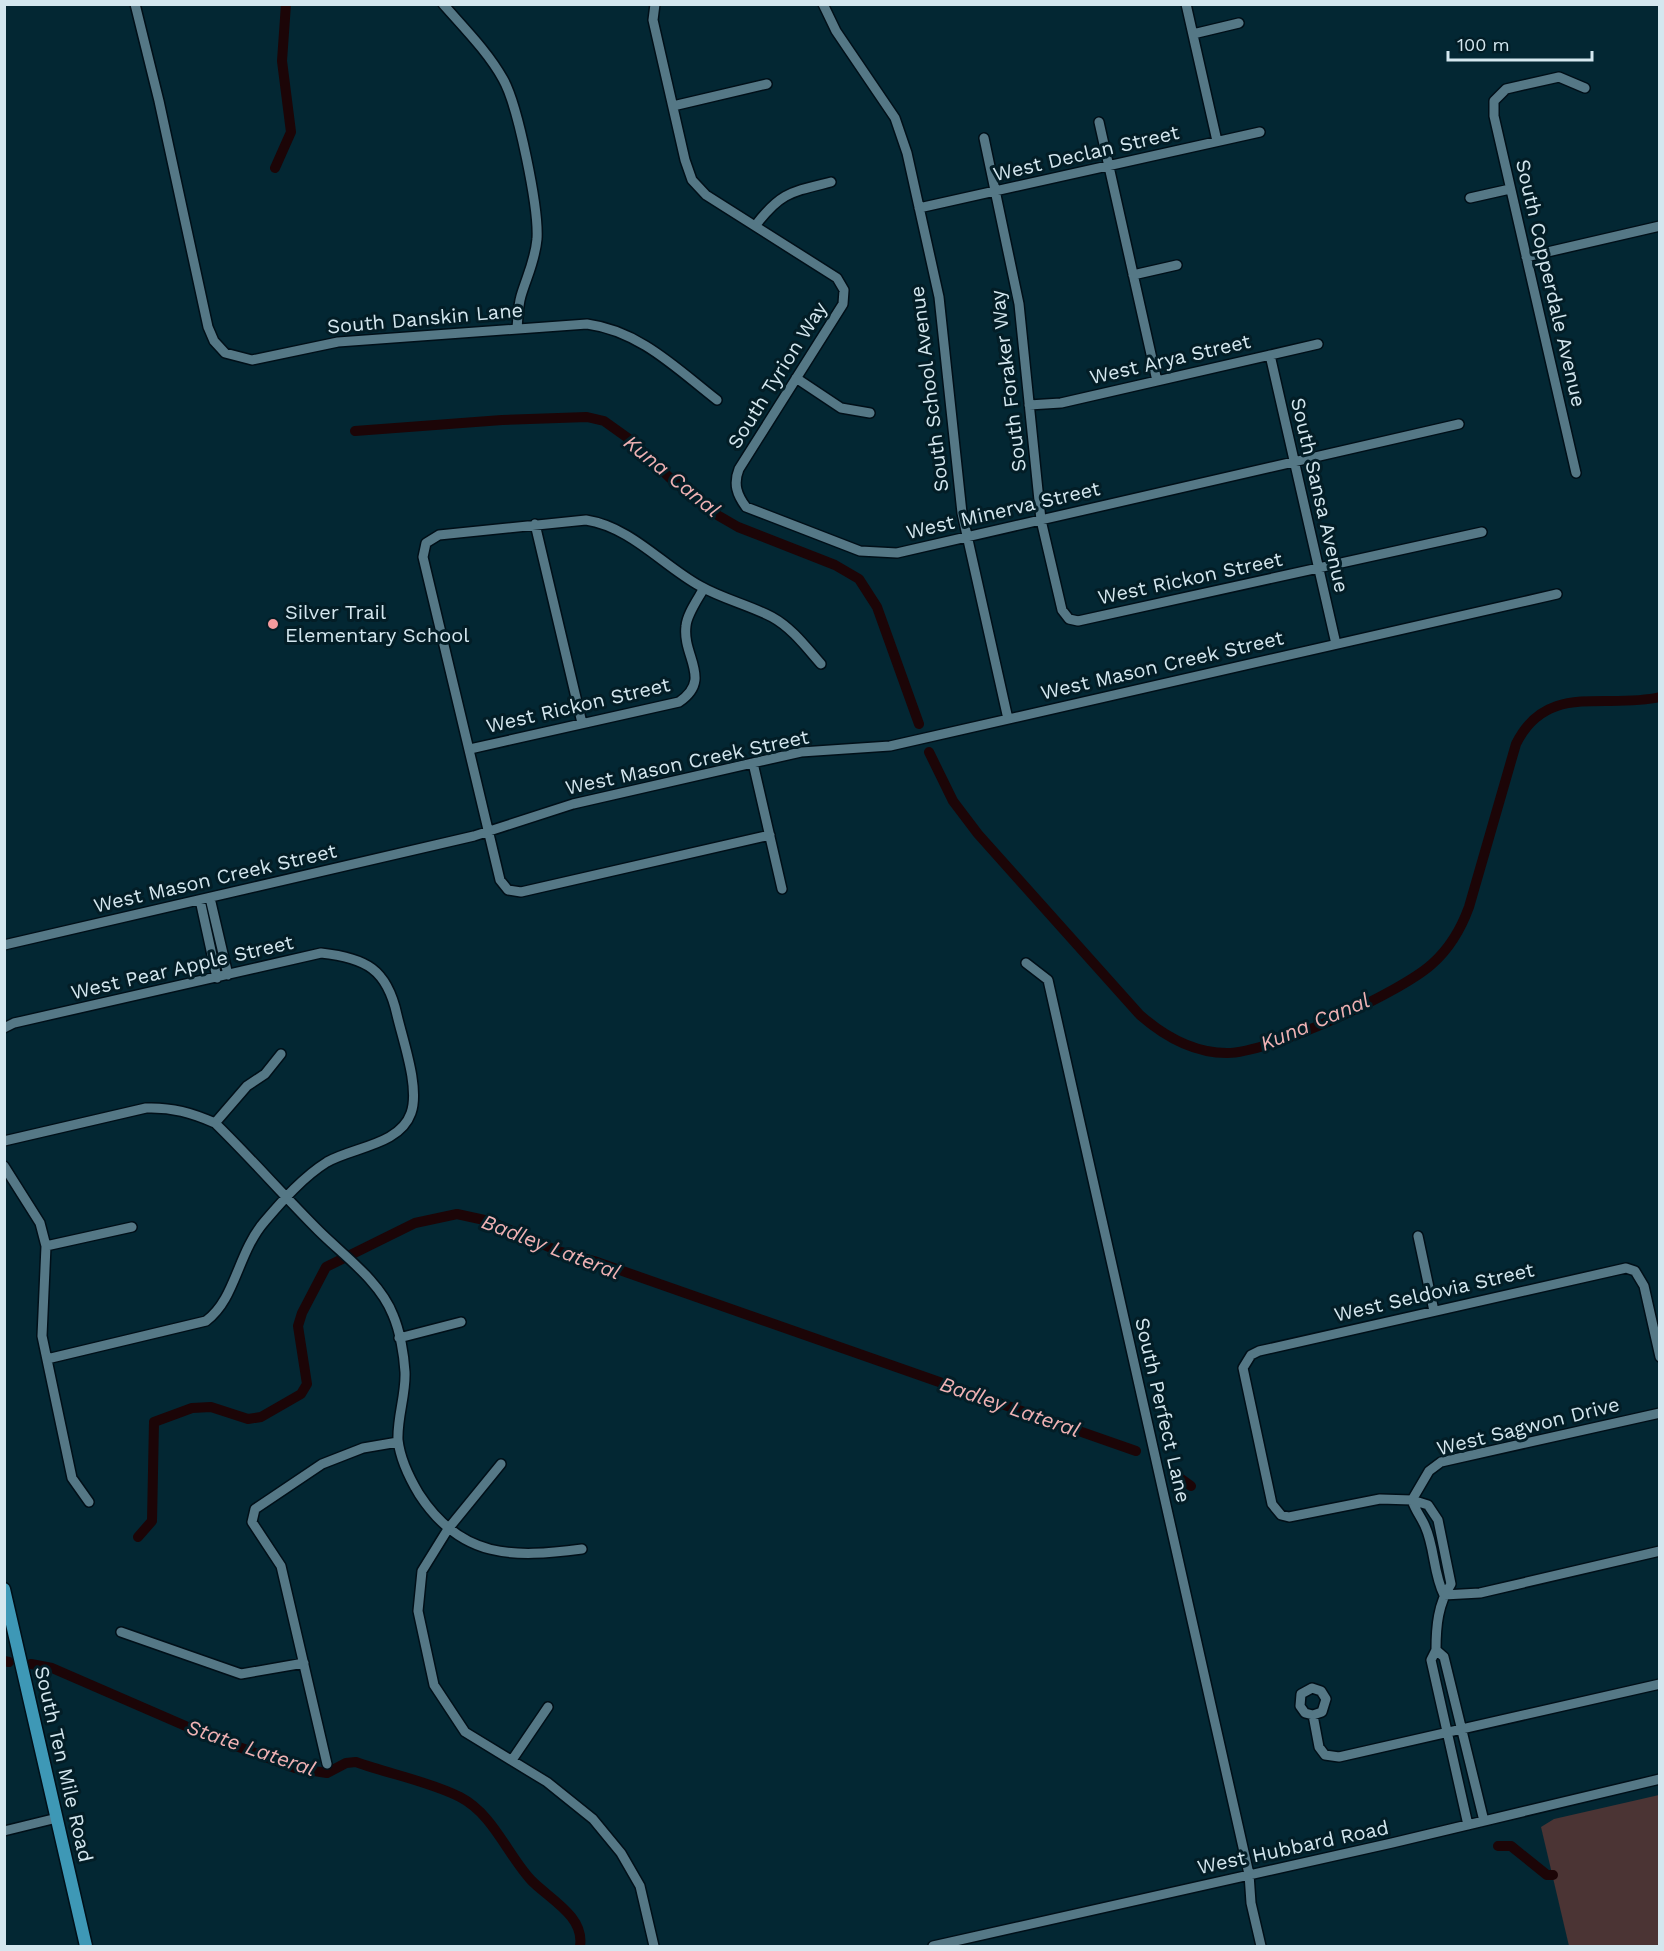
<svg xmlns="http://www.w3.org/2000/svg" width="1664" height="1951" font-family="'Work Sans',sans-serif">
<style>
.green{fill:#4b3434}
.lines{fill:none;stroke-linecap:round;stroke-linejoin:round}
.canal{stroke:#1c0507;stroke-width:10}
.minor-casing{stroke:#000f18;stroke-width:12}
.major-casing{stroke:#000f18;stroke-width:15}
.minor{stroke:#557886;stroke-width:9}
.major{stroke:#3e98b6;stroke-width:12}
.poi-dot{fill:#f59b9e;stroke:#031d26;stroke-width:2}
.labels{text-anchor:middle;stroke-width:6;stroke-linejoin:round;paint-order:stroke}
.street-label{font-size:20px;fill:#d4e7ef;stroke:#031d26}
.poi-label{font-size:20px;fill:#d4e7ef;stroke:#031d26;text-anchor:start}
.water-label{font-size:21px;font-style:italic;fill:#efb2b4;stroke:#031d26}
</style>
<rect width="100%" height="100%" fill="#032733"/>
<path class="green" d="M1659,1795V1946H1569L1541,1827L1554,1819Z"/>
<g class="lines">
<path class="canal" d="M275,168L291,132L282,61L286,4
M355,431L502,420L587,417L604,421L632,441L669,477L712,512L738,527L835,565L859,579L877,607L919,724
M929,752L953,801L978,834L1140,1015C1164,1036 1194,1053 1227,1053C1269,1053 1400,993 1432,964C1449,949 1461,929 1469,907L1516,744C1547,681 1605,710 1660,697
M1180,1478L1191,1486
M138,1537L152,1521L154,1422L192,1408L211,1407L248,1419L261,1417L301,1394L307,1384L298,1326L302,1313L326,1267L415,1223L457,1214L489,1221L558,1251L594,1261L1136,1451
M4,1661L9,1662
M31,1664L52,1668L204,1734L295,1768L327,1773L346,1763L356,1762C389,1774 428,1781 460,1797C493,1814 507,1854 531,1880C548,1898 585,1916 580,1946
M1498,1846H1511L1547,1875H1553"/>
<g class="minor-casing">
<path id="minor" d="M135,4L159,101L208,327L214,341L225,353L252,360L338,342L587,324C640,331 677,369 717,400
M443,4C464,28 488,52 503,79C518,105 539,209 537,239C535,261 527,276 521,296C518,306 518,318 517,328
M655,4L653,20L685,160L692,180L706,195L837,278L844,290L843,304L739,469C733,484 737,495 746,507L860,551L897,553L1459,424
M823,4L836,31L895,118L907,153L939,297L962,513L1008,719
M1186,4L1217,141
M1193,34L1239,23
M673,106L767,84
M1099,122L1157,381
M984,138L1019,304L1041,520L1062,610L1069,619L1078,621L1482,532
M1470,198L1510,189
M919,208L1260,132
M755,226C781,192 791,192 831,182
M1526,257L1660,226
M1133,275L1177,265
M1270,355L1336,644
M796,378L841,408L870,413
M1029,405L1061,403L1318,344
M1576,473L1494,116V101L1506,89L1559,77L1585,88
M535,524L582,723
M470,749L679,702C713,679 682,657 686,626C687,614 698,599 704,588
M753,763L782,889
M770,835L521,892L508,890L500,880L423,557L426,543L439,535L586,520C631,527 662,565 700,586C723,599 749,605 772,617C792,628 806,647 821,664
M210,898L228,975
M200,900L217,978
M4,945L474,836L573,804L801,752L890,746L1557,594
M1026,963L1048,980L1249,1874L1251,1903L1261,1946
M4,1028L14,1023L321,953C366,958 387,969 397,1015C403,1041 420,1088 411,1113C400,1145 353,1147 327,1162C303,1177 283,1200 265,1221C237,1253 236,1299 206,1321L47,1359
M215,1123L247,1086L265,1074L281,1054
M4,1141L146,1108C172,1107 192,1113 215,1123C251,1158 283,1195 319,1231C343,1255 380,1281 393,1315C400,1331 404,1355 405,1372C406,1395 397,1417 398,1440C400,1458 410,1479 419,1494C461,1559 513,1558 582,1549
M4,1166L40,1223L46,1246L42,1336L72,1478L89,1502
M1418,1236L1434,1311
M46,1246L132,1227
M399,1338L461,1322
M1660,1357L1644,1286L1635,1271L1626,1268L1259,1351L1251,1355L1243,1368L1272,1504L1281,1515L1289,1517L1380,1499L1412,1500L1429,1471L1441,1462L1660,1413
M501,1464L448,1529L422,1571L418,1611L434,1685L465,1732L547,1782L593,1819L621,1853L640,1886L654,1946
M1444,1595L1480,1593L1660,1551
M121,1632L241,1674L304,1663
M1436,1650C1436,1626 1438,1604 1451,1584L1438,1520L1428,1505L1412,1500C1415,1510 1421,1517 1425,1526C1435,1548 1433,1573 1444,1595
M1313,1715L1322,1712L1326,1699L1321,1691L1312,1688L1301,1694L1300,1706L1305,1713L1313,1715L1319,1747L1325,1755L1339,1757L1660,1684
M512,1760L548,1707
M327,1764L281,1566L252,1522L255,1509L322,1464L363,1448L398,1442
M1468,1825L1431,1660L1436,1650L1444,1657L1484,1821
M4,1831L57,1818
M933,1946L1392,1843L1660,1779"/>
</g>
<g class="major-casing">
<path id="major" d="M4,1589L86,1946"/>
</g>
<use href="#minor" class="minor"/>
<use href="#major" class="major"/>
</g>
<circle class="poi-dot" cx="273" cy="624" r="6"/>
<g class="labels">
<g class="street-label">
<text transform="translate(1086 153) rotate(-13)" y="7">West Declan Street</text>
<text transform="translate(1551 283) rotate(77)" y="7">South Copperdale Avenue</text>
<text transform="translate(425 318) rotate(-5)" y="7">South Danskin Lane</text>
<text transform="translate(1170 359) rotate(-13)" y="7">West Arya Street</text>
<text transform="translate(777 375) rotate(-58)" y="7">South Tyrion Way</text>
<text transform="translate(1008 381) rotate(-97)" y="7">South Foraker Way</text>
<text transform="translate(929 389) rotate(-97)" y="7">South School Avenue</text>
<text transform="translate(1320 495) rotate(77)" y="7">South Sansa Avenue</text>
<text transform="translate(1003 510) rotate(-13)" y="7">West Minerva Street</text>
<text transform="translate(1190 578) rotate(-12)" y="7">West Rickon Street</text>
<text transform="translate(1162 665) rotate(-13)" y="7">West Mason Creek Street</text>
<text transform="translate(578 705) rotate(-13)" y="7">West Rickon Street</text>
<text transform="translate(687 762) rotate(-12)" y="7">West Mason Creek Street</text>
<text transform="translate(215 878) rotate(-13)" y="7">West Mason Creek Street</text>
<text transform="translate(182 967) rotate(-13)" y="7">West Pear Apple Street</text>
<text transform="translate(1434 1292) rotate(-13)" y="7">West Seldovia Street</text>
<text transform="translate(1163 1410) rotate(77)" y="7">South Perfect Lane</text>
<text transform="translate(1528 1426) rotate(-14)" y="7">West Sagwon Drive</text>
<text transform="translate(64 1764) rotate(77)" y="7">South Ten Mile Road</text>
<text transform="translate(1293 1847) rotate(-12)" y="7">West Hubbard Road</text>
</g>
<g class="poi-label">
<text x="285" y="619">Silver Trail<tspan x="285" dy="23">Elementary School</tspan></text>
</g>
<g class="water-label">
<text transform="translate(672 476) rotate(39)" y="7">Kuna Canal</text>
<text transform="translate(1315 1022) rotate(-23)" y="7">Kuna Canal</text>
<text transform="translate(551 1247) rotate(21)" y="7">Badley Lateral</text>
<text transform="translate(1010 1407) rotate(19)" y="7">Badley Lateral</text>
<text transform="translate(251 1748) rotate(19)" y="7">State Lateral</text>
</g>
</g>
<rect width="1664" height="1951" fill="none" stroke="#d4e7ef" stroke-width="12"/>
<path d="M1448 51v9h144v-9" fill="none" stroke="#d4e7ef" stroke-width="3"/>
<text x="1457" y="51" font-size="18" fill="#d4e7ef" stroke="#031d26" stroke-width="4.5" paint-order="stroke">100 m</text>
</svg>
